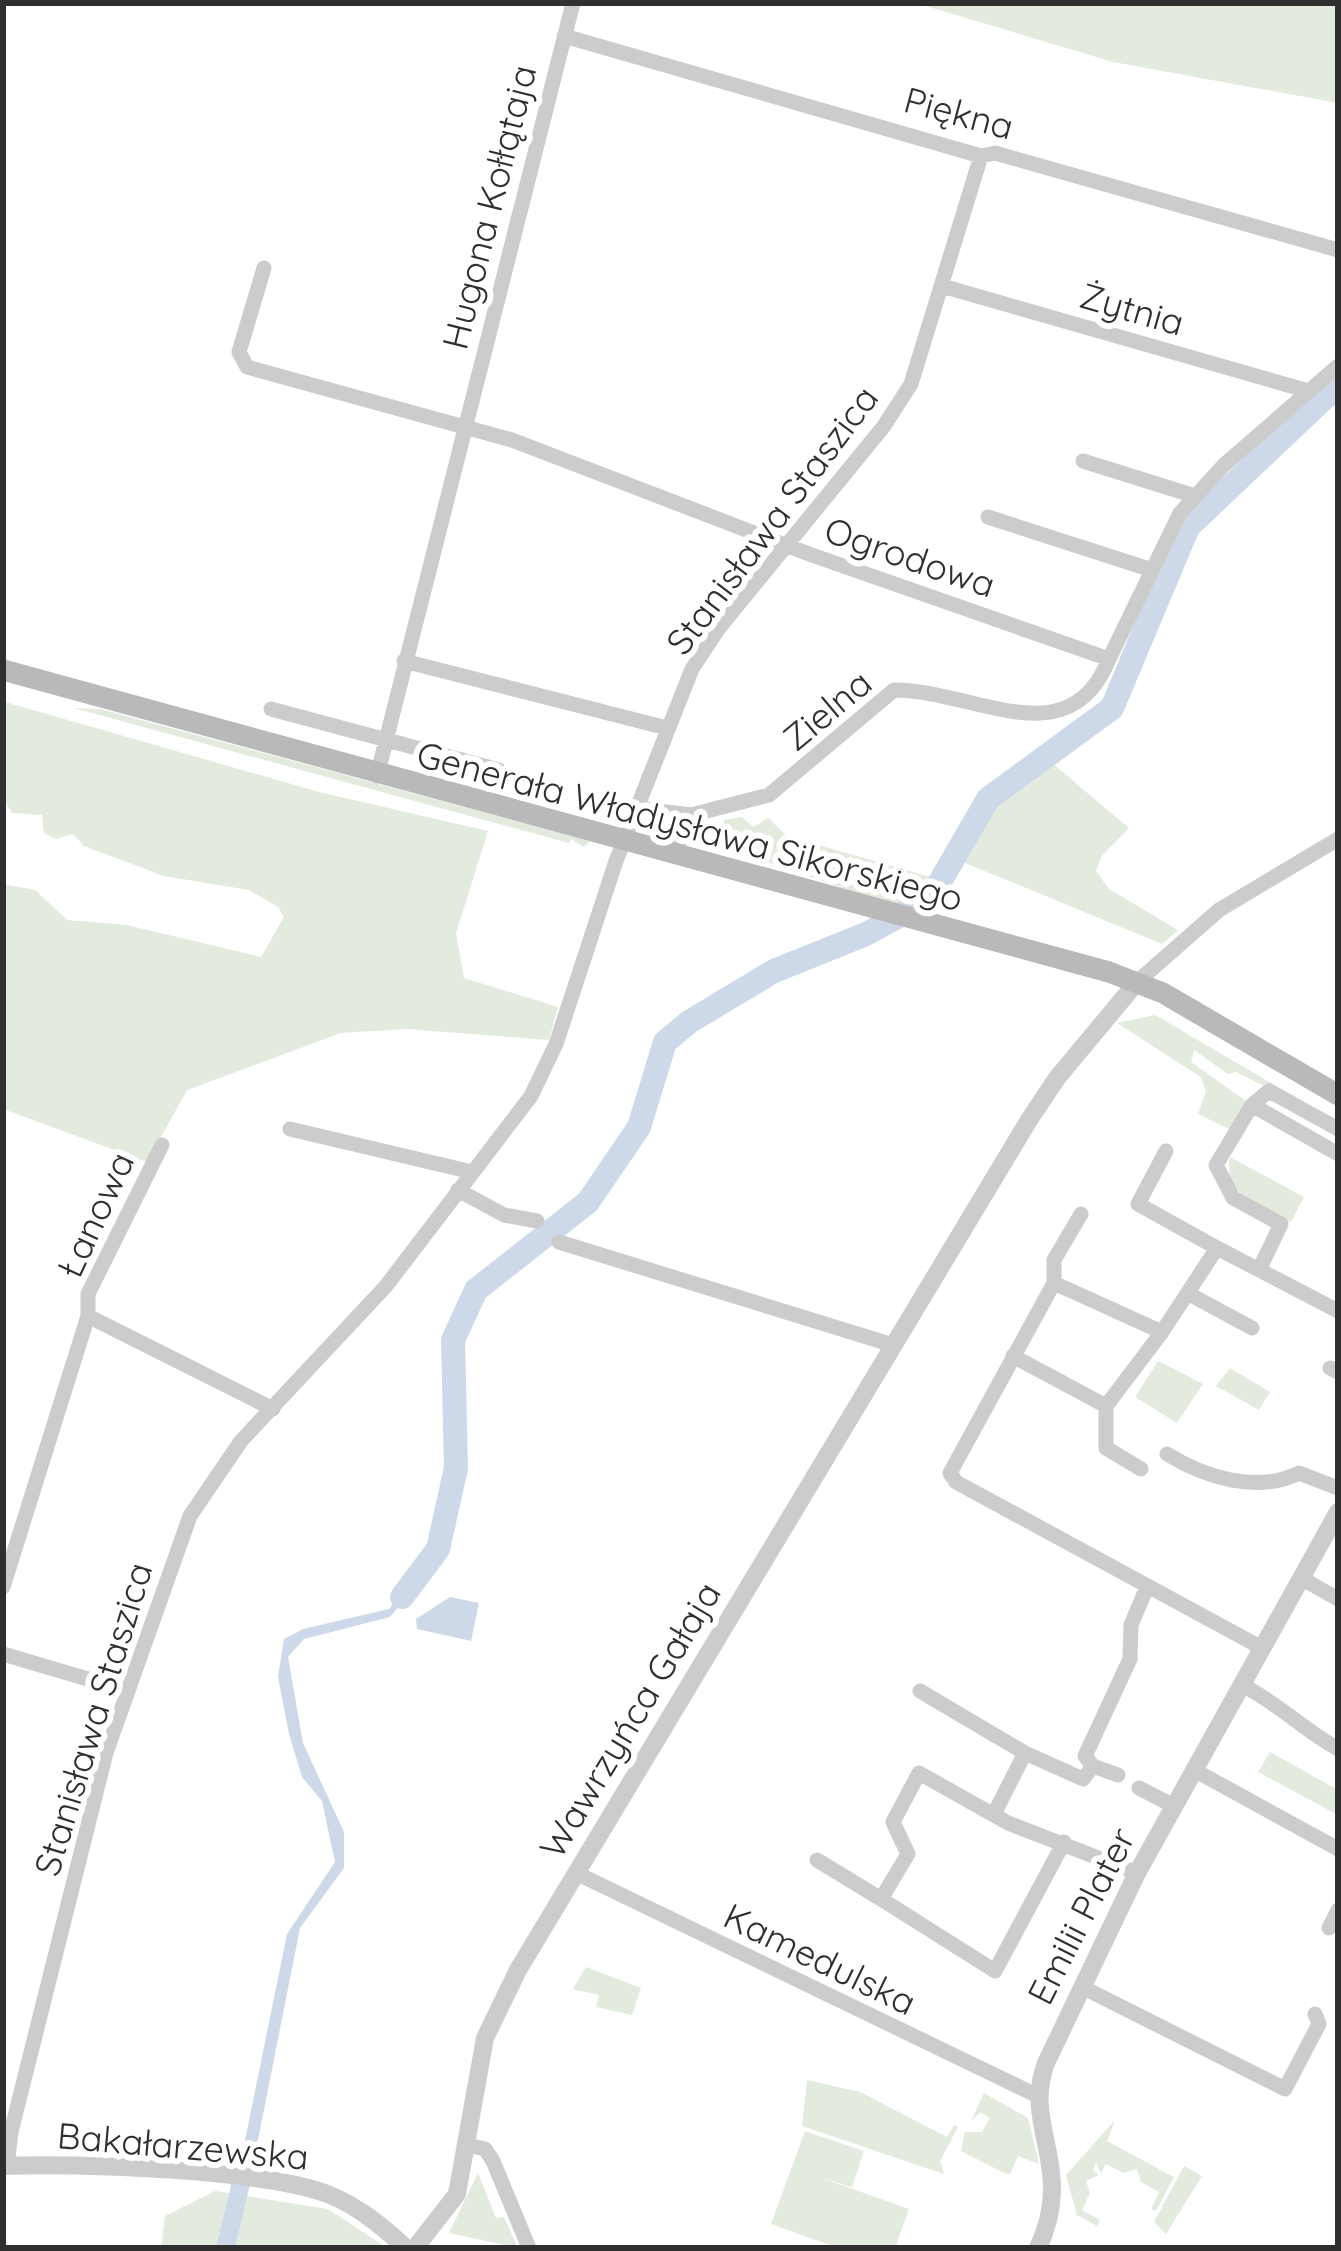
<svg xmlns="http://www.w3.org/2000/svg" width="1341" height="2251" font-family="Quicksand,sans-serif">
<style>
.green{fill:#e3eade}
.water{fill:#cdd9e8}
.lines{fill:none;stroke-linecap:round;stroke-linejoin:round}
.river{stroke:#cdd9e8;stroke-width:24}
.minor{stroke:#ccc;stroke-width:15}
.tertiary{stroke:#ccc;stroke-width:18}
.secondary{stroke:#b9b9b9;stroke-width:21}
.labels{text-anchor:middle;stroke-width:12;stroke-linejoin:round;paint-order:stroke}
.street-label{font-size:36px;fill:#2f2f2f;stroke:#fff}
</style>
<rect width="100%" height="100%" fill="#fff"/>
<path class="green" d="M916,3H1338V103L1113,62Z
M5,702L319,792L488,831L456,933L464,978L558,1007L549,1040L406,1029L341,1033L187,1090L147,1162L3,1109V884L35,890L67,920L127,925L261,957L284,917L278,907L249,890L164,876L84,846L73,834L56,839L44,833L42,815L12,813L3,798Z
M74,708L100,709L590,841L584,847L571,839L569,843Z
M1053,764L1129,828L1101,857L1096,871L1109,889L1178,930L1162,944L963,862L988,807Z
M742,817L753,827L768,818L787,836L934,878L912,904L892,905L721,846L724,820Z
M1155,1015L1338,1122L1236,1072L1228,1074L1194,1050L1191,1062L1246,1101L1233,1131L1198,1114L1206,1091L1201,1077L1117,1023Z
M1230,1157L1304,1197L1291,1222C1262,1207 1222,1196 1230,1157Z
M1158,1361L1203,1384L1177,1423L1135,1397Z
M1230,1368L1270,1392L1259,1410L1216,1386Z
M1270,1752L1338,1790V1815L1258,1772Z
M586,1967L641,1988L632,2015L596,2007L599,1995L573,1989Z
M807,2080L860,2092L947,2137L954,2125L958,2127L940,2161L944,2174L802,2126Z
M984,2093L1028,2118L1039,2164L1018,2156L1010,2174L1004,2173L961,2151L965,2132H982L990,2118L980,2112L971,2121Z
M1115,2120L1107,2141L1174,2177L1156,2211L1151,2209L1159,2192L1141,2182L1137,2169L1123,2173L1106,2164L1101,2173L1096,2163L1093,2170L1099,2175L1086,2181L1090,2193L1082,2210L1100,2220L1097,2226L1077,2215L1066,2175Z
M805,2131L864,2151L852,2187L822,2178L909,2209L895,2248H838L771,2224Z
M1184,2166L1202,2176L1166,2234L1154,2222Z
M478,2173L496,2218L504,2217L518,2248L449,2233Z
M215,2191L328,2209L387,2248H161L165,2216Z"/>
<path class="water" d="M429,1570L390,1617L304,1639L288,1657L303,1743L344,1832V1868L300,1928L253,2165L264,2173L249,2188L235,2248H216L231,2186L226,2168L240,2165L287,1934L335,1862L322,1801L302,1777L289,1734L278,1677L284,1639L303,1629L389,1609L420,1571Z
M450,1597L479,1603L471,1641L417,1629L416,1619Z"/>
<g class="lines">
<path class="river" d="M402,1597L438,1549L456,1468L453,1340L476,1290L588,1202L639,1127L665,1042L689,1022L774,971L866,934L930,899L988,799L1112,708L1188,527L1338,385"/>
<path class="minor" d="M564,36L981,156L995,153L1338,250
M264,268L239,352L247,367L512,440L809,554L1109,659L1180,513L1224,465L1338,366
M942,286L1305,390
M1083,461L1195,496
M988,517L1149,569
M404,661L667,728
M271,709L499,770
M377,776L573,3
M635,808L691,815L769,795L894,690C975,690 1069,759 1109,659
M683,858L672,830L688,816
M1137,982L1219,910L1338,839
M1252,1105L1269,1091L1338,1129
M290,1129L472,1172
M1166,1151L1138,1204L1217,1248
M458,1190L504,1215L537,1221
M559,1242L893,1345
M1259,1270L1281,1224L1233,1198L1216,1165L1252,1105L1338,1154
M1054,1283V1260L1081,1214
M1191,1295L1252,1328
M88,1316L273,1409
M1013,1356L1106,1406
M1330,1368L1338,1372
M1167,1454C1204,1477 1257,1494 1299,1473L1338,1488
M1141,1469L1106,1448V1406L1162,1332
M1301,1578L1338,1599
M3,1587L88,1316V1294L162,1145
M1262,1648L956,1482L950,1473L1054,1283L1162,1332L1217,1248L1338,1311
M3,1654L125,1690
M1242,1685C1278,1703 1302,1729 1338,1749
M920,1691L1025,1753
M1093,1766L1118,1775
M1194,1770L1338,1849
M1139,1788L1174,1806
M994,1814L1025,1753L1083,1779L1093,1766L1085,1756L1130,1659L1131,1625L1147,1587
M1064,1842L995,1971L881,1899L908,1854L893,1822L919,1773L1008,1823L1137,1873
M817,1860L881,1899
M576,1873L1038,2096
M1329,1928L1338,1910
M1082,1987L1285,2089L1319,2024L1315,2014
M467,2145L485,2149L493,2161L529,2248
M7,2166L11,2132L106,1753L190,1516L241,1441L386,1286L531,1096L556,1044L616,861L692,669L719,628L884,426L911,384L981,156"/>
<path class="tertiary" d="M3,2166C75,2163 266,2169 330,2195C359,2207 383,2227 406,2248
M415,2248L457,2194L485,2038L518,1970L1029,1120L1057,1078L1137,982
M1038,2248C1076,2167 1022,2127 1046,2063L1137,1873L1338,1512"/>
<path class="secondary" d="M3,670L1109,972L1163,993L1338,1095"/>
</g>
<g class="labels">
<g class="street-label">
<text transform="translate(959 113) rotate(15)" y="13">Piękna</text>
<text transform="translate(489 207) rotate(-76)" y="13">Hugona Kołłątaja</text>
<text transform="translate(1132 309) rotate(16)" y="13">Żytnia</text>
<text transform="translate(772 520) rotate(-53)" y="13">Stanisława Staszica</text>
<text transform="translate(910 557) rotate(19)" y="13">Ogrodowa</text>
<text transform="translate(827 710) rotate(-40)" y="13">Zielna</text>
<text transform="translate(690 826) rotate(15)" y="13">Generała Władysława Sikorskiego</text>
<text transform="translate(95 1215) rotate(-65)" y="13">Łanowa</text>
<text transform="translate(93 1719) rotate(-73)" y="13">Stanisława Staszica</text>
<text transform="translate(630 1720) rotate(-59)" y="13">Wawrzyńca Gałaja</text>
<text transform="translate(1081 1916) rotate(-63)" y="13">Emilii Plater</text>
<text transform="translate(820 1959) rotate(26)" y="13">Kamedulska</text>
<text transform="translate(183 2146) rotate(5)" y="13">Bakałarzewska</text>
</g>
</g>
<rect width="1341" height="2251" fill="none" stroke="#2f2f2f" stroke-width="12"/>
</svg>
